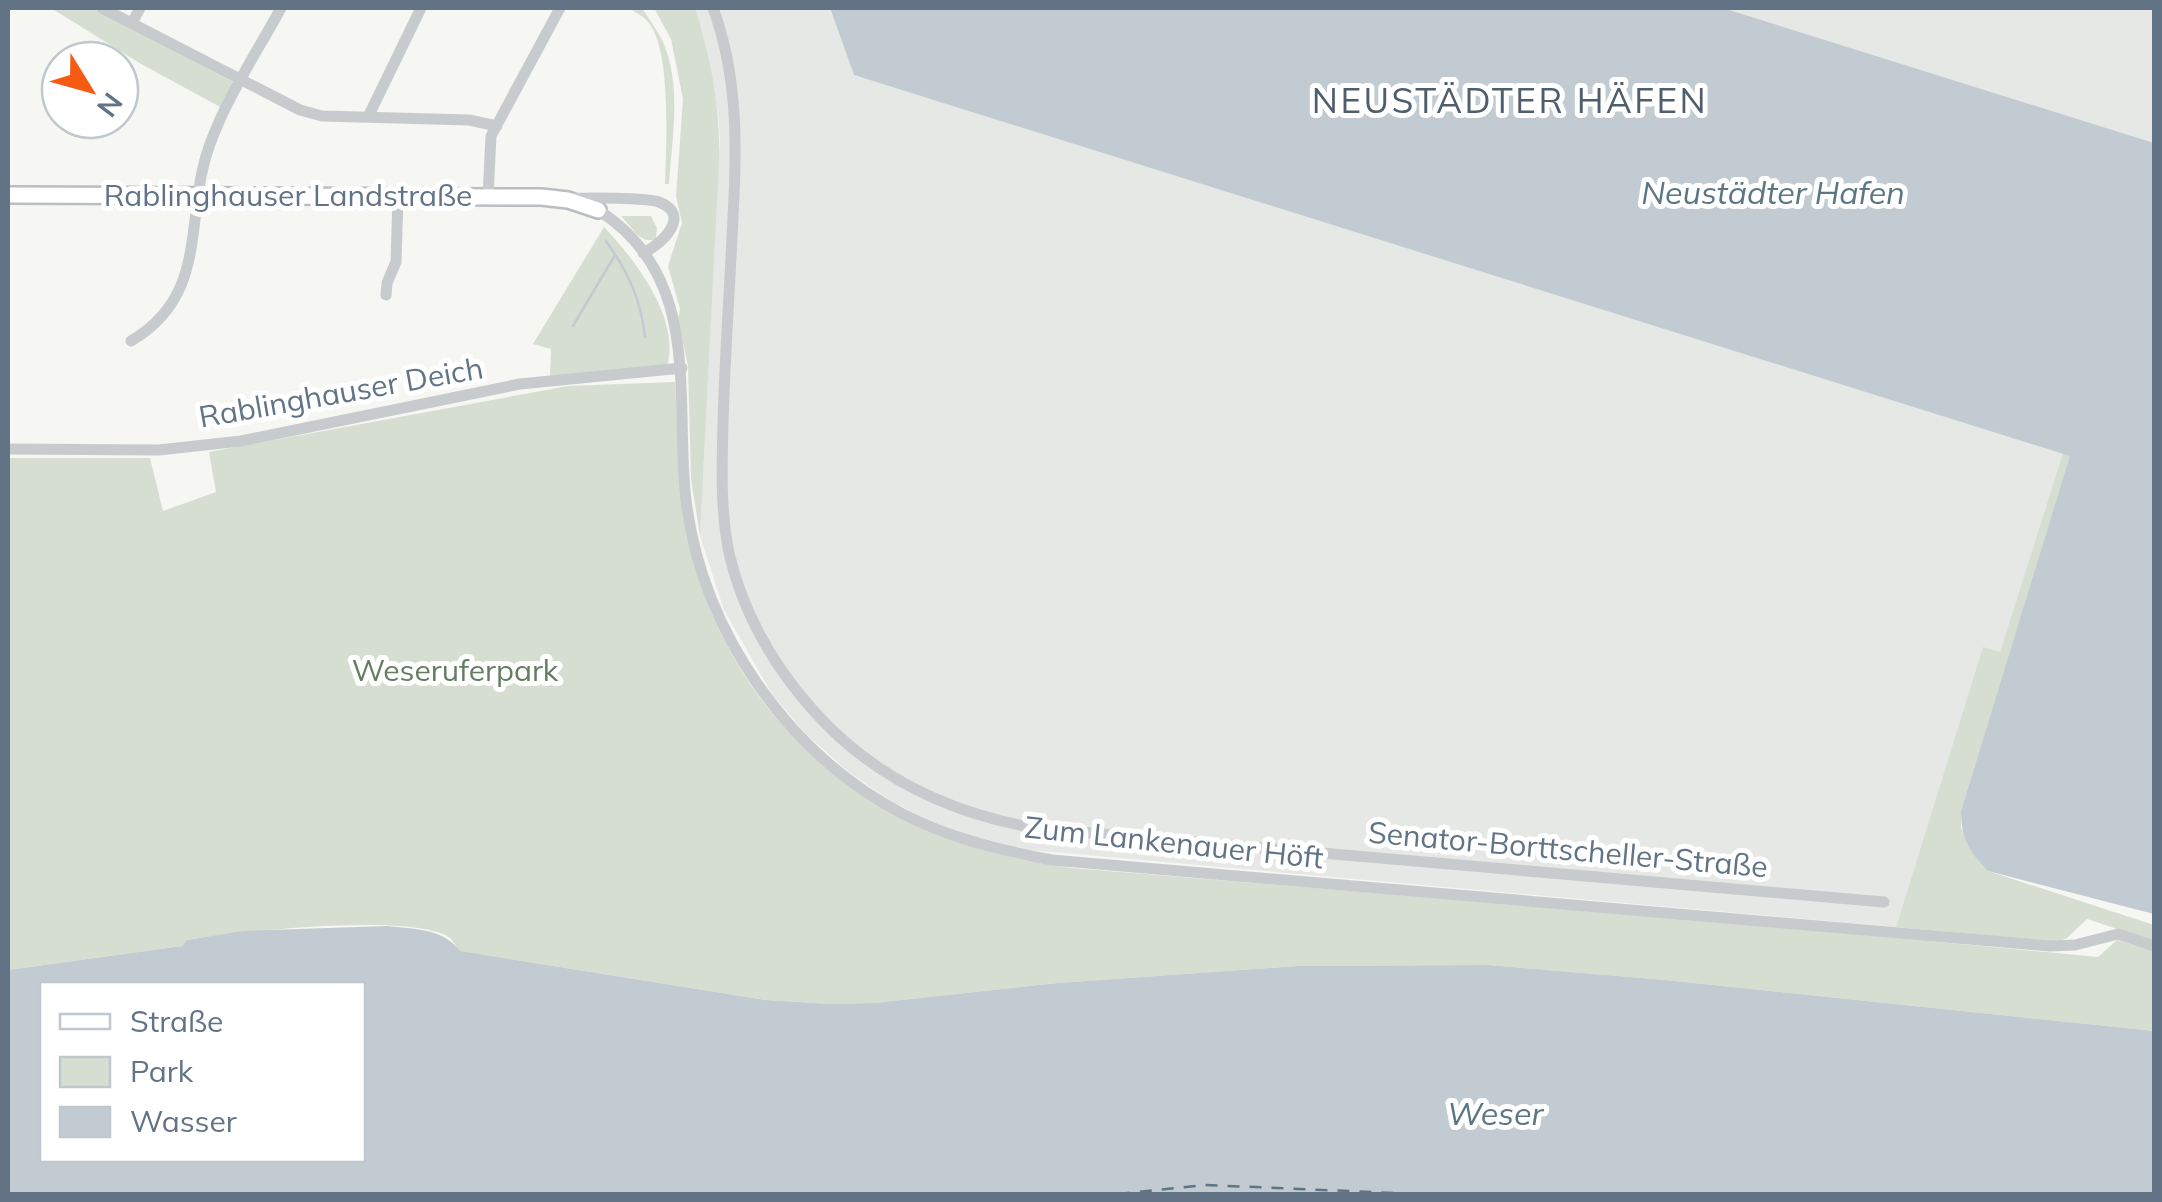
<svg xmlns="http://www.w3.org/2000/svg" width="2162" height="1202" font-family="Mulish,sans-serif">
<style>
.built{fill:#e6e8e5}
.green{fill:#d6ded2}
.water{fill:#c1cbd1;fill-rule:evenodd}
.lines{fill:none;stroke-linecap:round;stroke-linejoin:round}
.stream{stroke:#c1cbd1;stroke-width:2.5}
.ferry{stroke:#5d7683;stroke-width:2.5;stroke-dasharray:12 10;stroke-linecap:butt}
.secondary-casing{stroke:#b9bec3;stroke-width:20}
.street{stroke:#c8cbce;stroke-width:11}
.secondary{stroke:#fff;stroke-width:15}
.labels{text-anchor:middle;stroke-width:10;stroke-linejoin:round;paint-order:stroke}
.street-label{font-size:30px;fill:#627386;stroke:#fff}
.park-label{font-size:30px;fill:#647d61;stroke:#fff}
.water-label{font-size:32px;font-style:italic;fill:#5d7683;stroke:#fff}
.quarter-label{font-size:35px;letter-spacing:2.5px;fill:#505d6a;stroke:#fff}
</style>
<rect width="100%" height="100%" fill="#f6f6f2"/>
<path class="built" d="M695,8H830L854,75L2063,453L2000,653L1983,648L1896,927L1029,850L962,833L924,818L891,801L850,773L807,735L772,694L724,610L700,536L720,139L718,112Z
M1723,8H2154V143Z"/>
<path class="green" d="M51,8H92L231,81L234,84L224,109L141,64Z
M629,8H642C649,19 657,30 663,42C682,86 672,138 669,184H665C666,148 672,49 648,22C643,16 635,12 629,8Z
M654,8H695C711,60 721,109 719,164L700,536L691,479L688,366L678,320L680,309L668,266L682,223L676,196L683,99L671,39Z
M621,216H651L657,228L656,239C640,245 632,227 621,216Z
M604,227C635,260 681,318 667,367L550,376L551,349L533,344Z
M675,382C677,434 685,482 694,533C697,552 699,573 704,593C712,619 726,644 740,668C812,786 937,852 1072,868L1728,922L2098,957L2117,940L2154,951V1031L1665,980L1489,965L1297,966L1058,983L874,1003L830,1004L765,1000L459,951C459,950 451,939 450,938C414,912 235,932 187,940L182,946L8,970V458H150L163,511L216,492L209,452L568,386Z
M2063,453L2071,456L1961,811V828L1988,871L2154,925V941L2087,919L2067,938L2057,942L1896,927L1983,647L2000,652Z"/>
<path class="water" d="M830,8H1723L2154,143V914L1988,871C1969,851 1961,838 1961,811L2070,456L854,75Z
M387,926C413,929 443,928 460,951L765,1000L830,1004L874,1003L1058,983L1297,966L1489,965L1665,980L2154,1031V1194H8V970L182,946L187,940L243,931ZM42,984H362V1160H42Z"/>
<g class="lines">
<path class="stream" d="M606,241C628,272 641,299 645,337
M573,326L615,255"/>
<path class="ferry" d="M1118,1194L1206,1185L1418,1194"/>
<g class="secondary-casing">
<path id="secondary" d="M8,195L541,197L568,200L598,210"/>
</g>
<path class="street" d="M102,8L300,110L322,116L469,120L497,126
M713,8C738,76 737,145 733,217C730,285 725,353 723,422C722,467 720,513 730,557C744,614 774,666 812,709C871,776 949,813 1035,828L1884,902
M132,23L140,8
M368,117L421,8
M488,197L491,136L560,8
M571,199C583,197 648,198 659,202C693,215 661,245 643,253
M598,210C704,277 674,398 686,500C702,630 786,752 901,813C949,838 1000,850 1052,860L2050,946L2075,945L2118,934L2154,946
M386,295L387,283L396,262L398,197
M131,341C211,294 183,217 210,144C227,97 257,52 281,8
M8,449L159,450L241,441L520,384L682,368"/>
<use href="#secondary" class="secondary"/>
</g>
<g class="labels">
<g class="street-label">
<text x="288" y="206">Rablinghauser Landstraße</text>
<text transform="translate(341 393) rotate(-10)" y="10">Rablinghauser Deich</text>
<text transform="translate(1174 843) rotate(6)" y="10">Zum Lankenauer Höft</text>
<text transform="translate(1568 850) rotate(5)" y="10">Senator-Borttscheller-Straße</text>
</g>
<g class="park-label">
<text x="455" y="681">Weseruferpark</text>
</g>
<g class="water-label">
<text x="1773" y="204">Neustädter Hafen</text>
<text x="1495" y="1125">Weser</text>
</g>
<g class="quarter-label">
<text x="1510" y="113">NEUSTÄDTER HÄFEN</text>
</g>
</g>
<rect width="2162" height="1202" fill="none" stroke="#627386" stroke-width="20"/>
<rect x="40" y="982" width="325" height="180" fill="#ffffff" stroke="#c0c7cf" stroke-width="2.5"/>
<rect x="60" y="1014" width="50" height="15" fill="#ffffff" stroke="#c0c7cf" stroke-width="2.5"/>
<text x="130" y="1032" font-size="30" fill="#627386">Straße</text>
<rect x="60" y="1057" width="50" height="30" fill="#d6ded2" stroke="#c0c7cf" stroke-width="2.5"/>
<text x="130" y="1082" font-size="30" fill="#627386">Park</text>
<rect x="60" y="1107" width="50" height="30" fill="#c1cbd1" stroke="#c0c7cf" stroke-width="2.5"/>
<text x="130" y="1132" font-size="30" fill="#627386">Wasser</text>
<g transform="translate(90 90) rotate(127)"><circle r="48" fill="#ffffff" stroke="#c0c7cf" stroke-width="2.5"/>
<path d="M0-8L18 38L0 25L-18 38Z" fill="#f55b13"/>
<text y="-15" font-size="28" font-weight="bold" text-anchor="middle" fill="#627386">N</text>
</g>
</svg>
